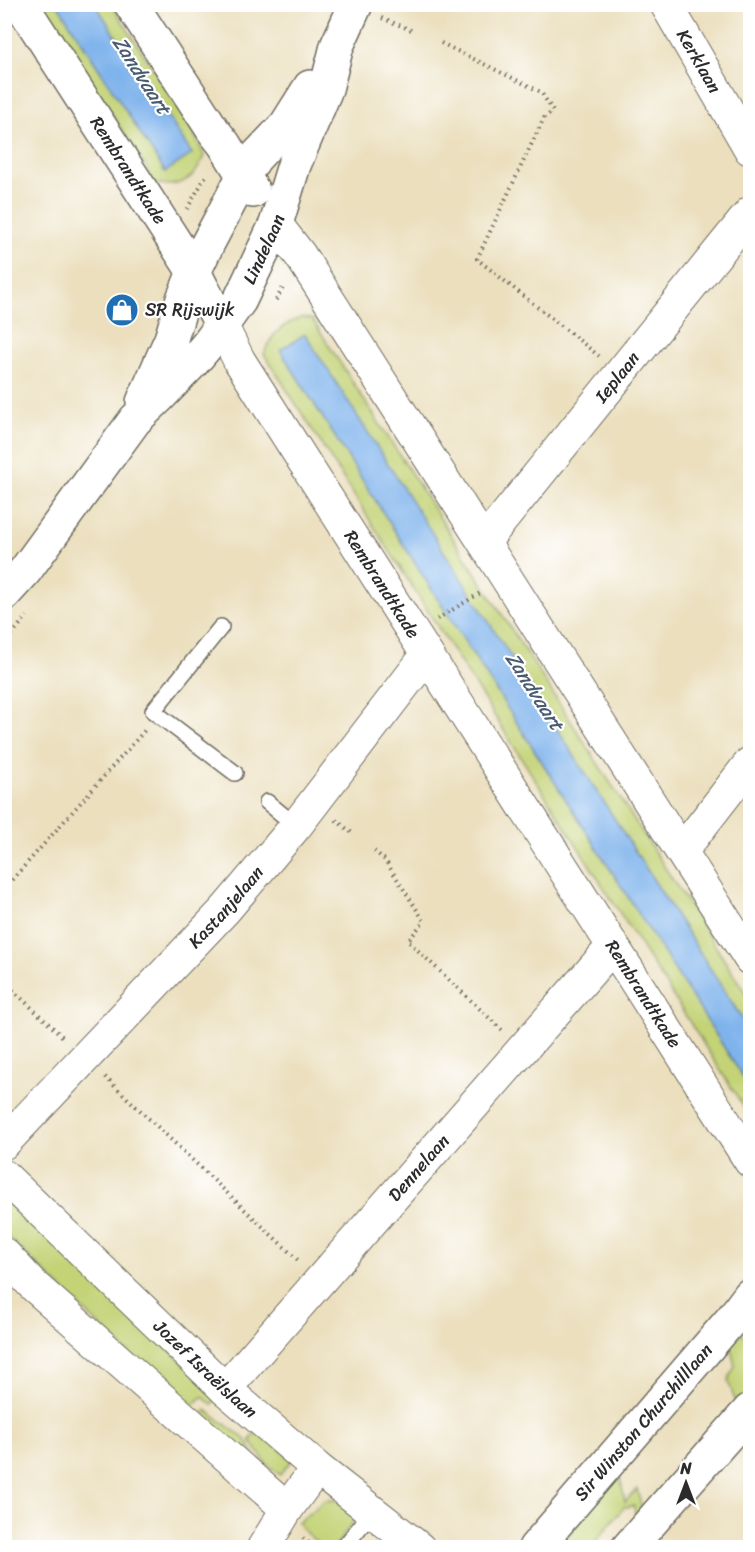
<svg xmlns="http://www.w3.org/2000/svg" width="755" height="1552" font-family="Sriracha,sans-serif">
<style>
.green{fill:#c3d376;stroke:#777f50;stroke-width:1.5}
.water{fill:#7fb3ec;stroke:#556f8c;stroke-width:1.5}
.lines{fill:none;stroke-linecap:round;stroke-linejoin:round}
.lane-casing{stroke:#6e6a5e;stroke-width:18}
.street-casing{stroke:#6e6a5e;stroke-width:34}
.secondary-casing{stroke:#6e6a5e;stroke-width:36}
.path{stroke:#6e6a5e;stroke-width:4;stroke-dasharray:1.5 4.5;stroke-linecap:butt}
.lane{stroke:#fff;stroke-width:15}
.street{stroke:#fff;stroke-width:32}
.secondary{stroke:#fff;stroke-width:33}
.labels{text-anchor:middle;stroke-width:4.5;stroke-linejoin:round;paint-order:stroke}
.street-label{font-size:18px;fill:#2b2b2b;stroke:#fff}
.poi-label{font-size:18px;fill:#2b2b2b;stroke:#fff;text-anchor:start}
.water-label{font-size:20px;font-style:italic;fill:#485b6f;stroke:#fff}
</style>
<rect width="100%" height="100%" fill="#fff"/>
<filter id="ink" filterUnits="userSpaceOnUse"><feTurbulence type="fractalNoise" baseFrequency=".0167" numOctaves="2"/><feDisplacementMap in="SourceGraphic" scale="12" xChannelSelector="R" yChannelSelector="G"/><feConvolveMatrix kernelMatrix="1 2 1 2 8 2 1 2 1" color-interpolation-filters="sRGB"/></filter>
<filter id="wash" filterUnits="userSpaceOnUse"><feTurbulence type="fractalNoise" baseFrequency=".008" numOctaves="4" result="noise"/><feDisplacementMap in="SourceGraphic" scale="24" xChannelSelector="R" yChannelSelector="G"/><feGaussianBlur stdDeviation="1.35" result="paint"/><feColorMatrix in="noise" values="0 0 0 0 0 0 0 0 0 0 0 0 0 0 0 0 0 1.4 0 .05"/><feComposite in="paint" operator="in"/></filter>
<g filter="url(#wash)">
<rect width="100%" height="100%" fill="#ebdfbe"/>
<path class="green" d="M42,5H58L165,172L192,154L96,5H112L190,126L204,155C199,171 188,184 169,185C164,185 159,183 154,184L146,167Z
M301,318L312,319L750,1000V1031L305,335L280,350L441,604L750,1088V1117L264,354C270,335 282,324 301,318Z
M4,1189L218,1397L212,1405L203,1396L187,1410L5,1234Z
M740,1333L750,1342V1396L740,1408L735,1401L728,1380L735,1366L730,1345Z
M206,1410L246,1440L261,1466L197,1420Z
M258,1430L292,1460L280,1475L266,1463L250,1440Z
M619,1473L625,1502L637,1489L644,1516L636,1521L634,1506L624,1507L591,1547L557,1548Z
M325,1500H341L357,1516L335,1547H322L302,1529L298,1523Z"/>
<path class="water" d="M58,5H96L192,154L165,172Z
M305,334L750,1031V1088L441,604L280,350Z"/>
</g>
<g filter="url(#ink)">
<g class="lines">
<g class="lane-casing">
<path id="lane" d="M221,627L153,711L235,773
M267,802L296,826
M343,1548L373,1511"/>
</g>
<g class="street-casing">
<g id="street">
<path id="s1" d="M666,4L750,149"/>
<path d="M276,224L300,255L750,959"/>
<path id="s2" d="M222,326L239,360L750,1161"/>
<path id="s3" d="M484,542L750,213"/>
<path d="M682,851L750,763"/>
<path id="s4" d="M4,1143L225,910L296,826L427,655"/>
<path id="s5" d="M4,1176L225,1389L317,1468L419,1548"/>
<path d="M4,1254L34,1286L287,1509"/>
<path id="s6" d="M225,1389L613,946"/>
<path d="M263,1548L287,1509L317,1468"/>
</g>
</g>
<g class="secondary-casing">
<g id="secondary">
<path id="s7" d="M21,4L194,272L222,326"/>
<path d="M131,4L213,130L224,144L253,191"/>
<path d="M143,402L171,339L183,299L194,272L208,243L243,177L255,158L286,125L310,87"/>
<path id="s8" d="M4,594L25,571L135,420L159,397L192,363L209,343L240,300L276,224L294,165L326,89L337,46L356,4"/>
<path id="s9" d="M535,1548L732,1319L750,1295"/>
<path d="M628,1548L750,1410"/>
</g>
</g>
<path class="path" d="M382,18L411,30
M441,43L541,92L553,111L544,118L477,259L599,356
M187,209L207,174
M276,300L284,286
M437,619L482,592
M4,644L27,616
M336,820L352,833
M374,851L385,860L424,921L408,941L502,1030
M4,889L145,730
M4,982L65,1039
M105,1077L300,1262
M303,1538L315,1548"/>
<use href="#lane" class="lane"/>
<use href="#street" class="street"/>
<use href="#secondary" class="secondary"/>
</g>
</g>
<defs>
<g id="shop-disc" transform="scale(1.725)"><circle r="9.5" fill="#1f6fb2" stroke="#fff"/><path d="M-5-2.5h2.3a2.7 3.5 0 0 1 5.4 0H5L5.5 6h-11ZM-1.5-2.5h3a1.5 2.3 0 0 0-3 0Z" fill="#fff"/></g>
</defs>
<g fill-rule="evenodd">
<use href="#shop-disc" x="122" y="310"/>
</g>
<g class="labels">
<g class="street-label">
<text dy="6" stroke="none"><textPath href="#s1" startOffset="66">Kerklaan</textPath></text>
<text dy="6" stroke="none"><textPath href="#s7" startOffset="198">Rembrandtkade</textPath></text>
<text dy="6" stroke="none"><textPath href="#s8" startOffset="434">Lindelaan</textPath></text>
<text dy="6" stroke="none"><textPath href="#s3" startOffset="212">Ieplaan</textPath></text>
<text dy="6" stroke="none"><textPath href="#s2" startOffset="304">Rembrandtkade</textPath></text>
<text dy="6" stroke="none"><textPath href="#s4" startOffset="324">Kastanjelaan</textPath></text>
<text dy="6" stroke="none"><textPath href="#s2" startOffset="790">Rembrandtkade</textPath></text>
<text dy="6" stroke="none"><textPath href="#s6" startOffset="294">Dennelaan</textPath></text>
<text dy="6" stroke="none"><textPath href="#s5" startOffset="279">Jozef Israëlslaan</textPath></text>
<text dy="6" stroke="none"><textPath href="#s9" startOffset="166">Sir Winston Churchilllaan</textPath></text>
</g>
<g class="poi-label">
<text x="145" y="316">SR Rijswijk</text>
</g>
<g class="water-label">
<text transform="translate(142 75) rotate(57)" y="7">Zandvaart</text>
<text transform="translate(535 691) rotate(57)" y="7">Zandvaart</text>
</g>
</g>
<rect width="755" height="1552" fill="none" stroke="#fff" stroke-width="24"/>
<g transform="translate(686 1483)" stroke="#ffffff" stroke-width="4.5" paint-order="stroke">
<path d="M0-4.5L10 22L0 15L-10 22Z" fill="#2b2b2b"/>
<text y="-9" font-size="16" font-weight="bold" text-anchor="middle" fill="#2b2b2b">N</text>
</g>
</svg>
